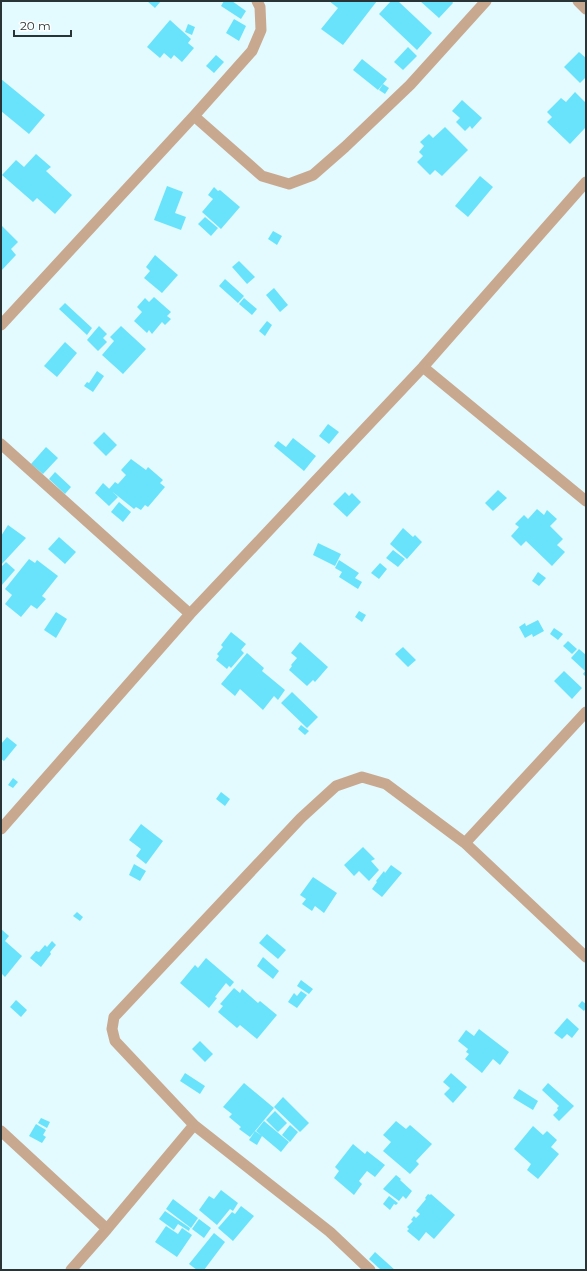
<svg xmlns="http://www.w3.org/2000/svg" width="587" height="1271" font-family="Montserrat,sans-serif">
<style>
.building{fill:#69e3fc}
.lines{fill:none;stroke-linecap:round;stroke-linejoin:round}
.minor{stroke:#c8a98f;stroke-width:11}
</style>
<rect width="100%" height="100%" fill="#e3faff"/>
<path class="building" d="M147,1H161L155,8Z
M224,1H232L246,11L241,19L221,6Z
M329,1H377L343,45L321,29L338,8Z
M391,1H398L432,33L417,50L379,14Z
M420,1H452L453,3L439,18Z
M234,19L246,26L239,41L226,33Z
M170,20L191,39L188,43L194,48L182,62L174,55L171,59L164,53L160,58L147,47Z
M188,24L195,27L192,35L185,32Z
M408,47L417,56L403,70L394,62Z
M579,52L586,58V77L580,83L564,67Z
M216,55L224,62L214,73L206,66Z
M362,59L387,79L378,90L353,70Z
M1,79L45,115L29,134L1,111Z
M383,84L389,88L385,94L379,90Z
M575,92L586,103V127L570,144L547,122L552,117L547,112L561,98L566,102Z
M462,100L482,118L472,129L470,126L465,131L456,122L460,118L452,111Z
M445,127L468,150L442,176L435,170L430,175L417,162L423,156L419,152L424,146L420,142L429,134L433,138Z
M36,154L51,167L46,171L72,195L55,214L37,198L33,202L2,175L16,160L24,167Z
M480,176L493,187L468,217L455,206Z
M167,186L183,192L175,213L186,217L181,230L154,220Z
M214,187L218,191L220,190L240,207L221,229L202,212L213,199L208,195Z
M205,217L218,228L211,236L198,224Z
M1,225L18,242L11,249L16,255L1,271Z
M273,231L282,236L277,245L268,239Z
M155,255L178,275L162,293L144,278L150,271L146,267Z
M239,261L255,277L247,284L232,267Z
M225,279L244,296L238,303L219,286Z
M274,288L288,305L280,312L266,295Z
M154,297L171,312L167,316L171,319L165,325L162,322L152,334L149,330L147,333L134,321L142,312L137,307L145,298L149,302Z
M244,298L257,309L252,315L239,304Z
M65,303L92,328L87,335L59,309Z
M267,321L272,325L265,336L259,331Z
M99,326L107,334L103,338L107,342L98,351L87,340Z
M121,326L146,349L123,374L102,355L114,341L110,337Z
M65,342L77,353L57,377L44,366Z
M97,371L104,376L93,392L84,386L87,382L89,383Z
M328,424L339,432L329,444L319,436Z
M104,432L117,445L106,456L93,443Z
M293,438L316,456L304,471L274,446L278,441L286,447Z
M46,447L58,458L43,474L31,464Z
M131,459L146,470L148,467L163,480L160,483L165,487L148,507L145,505L141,510L136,507L134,509L109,489L115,482L118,484L126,475L121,470Z
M55,472L71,487L65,494L49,479Z
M103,483L118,497L109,506L95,493Z
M498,490L507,498L493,511L485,503Z
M345,492L349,496L352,493L361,502L347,517L333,504Z
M119,502L131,512L123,522L111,512Z
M537,509L544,515L547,510L557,519L550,526L563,539L557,545L565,552L552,566L526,541L521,546L511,536L519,527L515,524L524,515L528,519Z
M8,525L26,538L1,565V536Z
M403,528L413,537L415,535L422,542L407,559L390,544Z
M59,537L76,552L65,564L48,549Z
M318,543L341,554L335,566L313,555Z
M393,550L405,559L398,567L386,558Z
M29,559L35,563L37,560L58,576L42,596L46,599L37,609L31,605L21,617L5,604L12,595L5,589Z
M339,560L359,573L355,578L362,582L358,589L339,577L342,572L335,568Z
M6,562L15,570L1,586V567Z
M380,563L387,569L379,579L371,573Z
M538,572L546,578L539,586L532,581Z
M359,611L366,615L362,622L355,617Z
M56,612L67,619L56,638L44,630Z
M538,620L544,631L533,637L532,634L525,638L519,627L525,623L526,626Z
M554,628L563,634L558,640L550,634Z
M231,632L246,644L241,650L244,653L231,668L229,666L227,669L216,660L219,656L217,654L223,647L221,645Z
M568,641L577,649L572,654L563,646Z
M300,642L328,667L315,682L313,680L307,686L289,670L292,666L291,665L297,658L291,653Z
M403,647L416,660L408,667L395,654Z
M579,649L586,655V677L583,674L585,671L571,658Z
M247,653L264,668L262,671L285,690L278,700L274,696L263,710L240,689L235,696L221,684Z
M564,671L582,688L572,699L554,681Z
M292,692L318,717L307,728L281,703Z
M301,725L309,731L305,735L298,729Z
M7,737L17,745L4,761L1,759V744Z
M13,778L18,782L13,788L8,785Z
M221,792L230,799L225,806L216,799Z
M141,824L163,841L146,864L136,856L141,849L129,840Z
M363,847L375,859L371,861L379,870L369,881L359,871L354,876L344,865Z
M134,864L146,871L140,881L129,875Z
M391,865L402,873L382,897L372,889L377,882L376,881L384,871L385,873Z
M313,877L337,893L324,913L315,906L312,911L302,904L306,899L300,895Z
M77,912L83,917L80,921L73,916Z
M1,929L9,936L5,941L22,956L5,977L1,973Z
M267,934L286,950L278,959L259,943Z
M52,941L56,945L50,952L51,954L41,967L30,958L36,951L39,952L45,945L47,947Z
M263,957L279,971L273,979L257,966Z
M206,958L234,982L230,987L226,983L215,997L217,998L209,1008L180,983L195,965L198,968Z
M301,980L313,989L309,994L297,986Z
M234,988L240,993L242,989L258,1003L260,1001L277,1015L257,1039L240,1025L237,1028L218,1012L223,1006L220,1004Z
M301,991L307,995L297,1008L288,1002L294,993L297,996Z
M16,1000L27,1010L21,1017L10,1007Z
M582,1001L586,1004V1008L584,1011L578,1006Z
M567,1018L579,1029L572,1038L567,1034L562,1039L554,1033Z
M479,1029L509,1052L500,1065L493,1059L482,1073L465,1059L469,1054L466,1052L468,1049L458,1041L466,1030L474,1036Z
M200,1041L213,1054L205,1062L192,1049Z
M185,1073L205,1086L200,1094L180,1081Z
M451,1073L467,1087L453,1103L444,1094L450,1088L443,1082Z
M244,1083L274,1108L250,1137L239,1129L241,1127L229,1117L232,1114L223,1107Z
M548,1083L574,1106L559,1121L553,1115L558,1110L557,1108L559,1106L542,1090Z
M519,1089L538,1101L533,1110L513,1098Z
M283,1097L309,1123L300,1132L274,1107Z
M275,1111L287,1123L278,1132L266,1120Z
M41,1118L50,1122L47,1128L38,1123Z
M264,1121L289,1142L281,1152L256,1131Z
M396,1121L406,1129L410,1125L432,1144L416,1161L419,1164L410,1174L383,1151L391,1142L383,1135Z
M36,1124L46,1130L43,1135L46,1137L42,1143L29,1136Z
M290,1125L298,1132L290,1142L282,1135Z
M533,1126L543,1135L547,1131L557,1140L551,1147L559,1154L538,1179L527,1170L531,1164L514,1149Z
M255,1131L262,1136L257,1145L249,1140Z
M353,1144L365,1154L367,1151L385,1165L375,1177L367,1171L359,1181L362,1184L354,1195L334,1178L339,1171L335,1167Z
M396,1175L401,1179L400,1180L412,1191L406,1199L403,1196L399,1201L383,1189Z
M221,1190L238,1203L233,1211L230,1209L217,1225L199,1210L209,1196L214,1199Z
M428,1194L430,1195L431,1194L455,1215L434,1239L426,1232L419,1241L407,1231L409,1229L407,1227L413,1221L411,1220L414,1216L416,1218L420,1214L416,1211L426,1199L425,1198Z
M389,1196L398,1203L396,1205L394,1204L390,1210L383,1204Z
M173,1199L198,1218L191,1228L166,1209Z
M241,1206L254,1216L233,1241L218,1228L232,1212L235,1214Z
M165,1211L190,1228L189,1231L178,1224L174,1230L159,1219Z
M199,1219L211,1228L204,1238L192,1229Z
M166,1226L178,1234L182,1228L192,1235L177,1257L155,1242Z
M214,1233L225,1242L204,1270H197L189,1264Z
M375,1252L395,1270H381L369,1259Z"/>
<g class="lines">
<path class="minor" d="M578,1L586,9
M194,116L262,176L289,184L313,175L345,147L410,85L486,1
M1,325L194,116L252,51L261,30L260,7L257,1
M423,367L586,501
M1,444L190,614
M1,829L190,614L423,367L586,182
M465,843L586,712
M1,1131L107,1229L194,1125
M71,1270L107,1229
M370,1270L330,1232L194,1125L115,1041L112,1029L114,1017L301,818L336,786L362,777L386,784L465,843L586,957"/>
</g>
<rect width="587" height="1271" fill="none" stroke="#293437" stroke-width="4"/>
<path d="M14 30v6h57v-6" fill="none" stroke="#293437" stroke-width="2"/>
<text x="20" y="30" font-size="12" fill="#293437" stroke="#ffffff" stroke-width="3" paint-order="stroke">20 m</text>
</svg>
